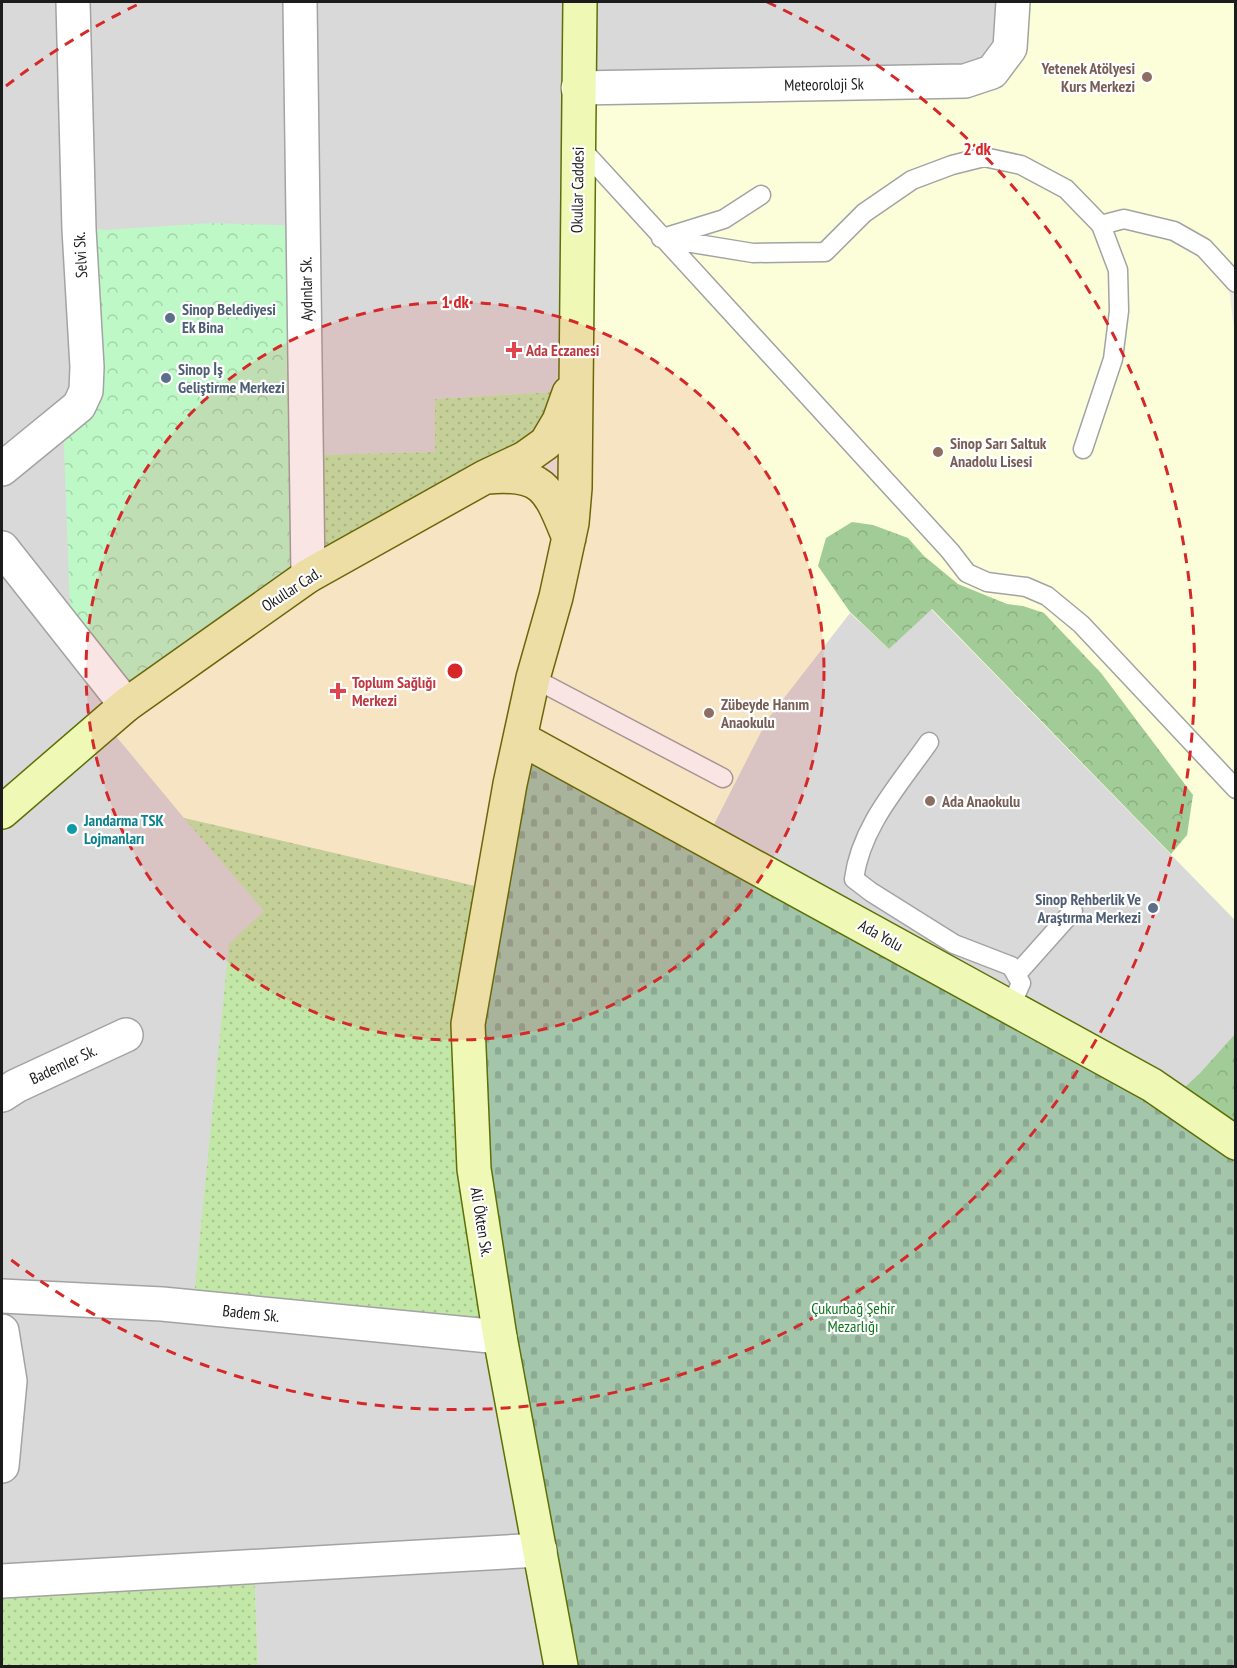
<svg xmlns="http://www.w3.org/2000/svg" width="1237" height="1668" font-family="'PT Sans Narrow',sans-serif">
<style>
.residential{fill:#dad9d9}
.education{fill:#fcfed9}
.grass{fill:url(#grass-dots)}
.forest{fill:url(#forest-crowns)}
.cemetery{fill:url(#cemetery-stones)}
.park{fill:url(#park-crowns)}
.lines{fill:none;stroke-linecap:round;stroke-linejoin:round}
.lane-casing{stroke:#a3a3a3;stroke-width:21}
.street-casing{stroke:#a3a3a3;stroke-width:36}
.secondary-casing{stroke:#5c7006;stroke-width:36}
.lane{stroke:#fff;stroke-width:18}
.street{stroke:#fff;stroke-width:33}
.secondary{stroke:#f0f8b5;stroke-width:33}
.ring{fill:none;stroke:#d62828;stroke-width:3;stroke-dasharray:10 8}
.education-dot{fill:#8d6e63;stroke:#fff;stroke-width:2}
.service-dot{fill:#5c6f8a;stroke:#fff;stroke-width:2}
.health-dot{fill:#e0444e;stroke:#fff;stroke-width:2}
.culture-dot{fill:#0f9aa8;stroke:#fff;stroke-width:2}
.labels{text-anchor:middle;stroke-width:4.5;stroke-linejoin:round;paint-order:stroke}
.education-label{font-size:16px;font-weight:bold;fill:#785e54;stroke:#fff;text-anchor:start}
.street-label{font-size:16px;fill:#1c1c1c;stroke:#fff}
.service-label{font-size:16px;font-weight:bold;fill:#4e5e75;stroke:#fff;text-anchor:start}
.health-label{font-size:16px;font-weight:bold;fill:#be3a42;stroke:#fff;text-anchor:start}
.culture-label{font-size:16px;font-weight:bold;fill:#0d838f;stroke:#fff;text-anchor:start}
.park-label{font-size:16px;fill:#0d771d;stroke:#fff}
.centre{fill:#d62828;stroke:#fff;stroke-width:3}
.ring-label{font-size:18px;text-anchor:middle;font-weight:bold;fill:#d62828;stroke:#fff;stroke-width:4.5;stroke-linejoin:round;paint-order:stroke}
</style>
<defs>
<pattern id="grass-dots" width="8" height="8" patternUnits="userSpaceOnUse" patternTransform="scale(1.5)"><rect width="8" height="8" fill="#c2e7a7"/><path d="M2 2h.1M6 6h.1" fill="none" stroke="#a6c68f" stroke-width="1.8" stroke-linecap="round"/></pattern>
<pattern id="forest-crowns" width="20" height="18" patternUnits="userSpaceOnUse" patternTransform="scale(1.5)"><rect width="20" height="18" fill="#a2cc97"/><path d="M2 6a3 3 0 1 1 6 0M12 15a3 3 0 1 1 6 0" fill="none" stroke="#8baf82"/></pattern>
<pattern id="cemetery-stones" width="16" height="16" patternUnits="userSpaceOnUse" patternTransform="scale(1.5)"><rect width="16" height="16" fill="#a3c6ab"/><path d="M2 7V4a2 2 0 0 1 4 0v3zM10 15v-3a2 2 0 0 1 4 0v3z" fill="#8caa93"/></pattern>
<pattern id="park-crowns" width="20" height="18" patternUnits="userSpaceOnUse" patternTransform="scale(1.5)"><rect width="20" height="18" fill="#bef8c7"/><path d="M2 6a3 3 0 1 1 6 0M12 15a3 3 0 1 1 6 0" fill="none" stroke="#a3d4aa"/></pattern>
</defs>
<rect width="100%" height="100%" fill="#edeae2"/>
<path class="residential" d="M2,2H1013L1010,48L569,391L435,399V452L308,455L105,230L79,229L126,705L105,723L264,911L500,1337L561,1666H258L254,1567L2,1581Z
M931,609L1235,920V1034L1200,1073L1173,1098L706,840L767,720L850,612Z"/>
<path class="education" d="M1013,2H1235L1236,264L1227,274L1236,344L1235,920L931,609L889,649L850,613L767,720L706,840L492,890L184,818L105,723L219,637L515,474L568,536L578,88L992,72Z"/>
<path class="grass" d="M569,391L559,421L308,576V455L435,452V399Z
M184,818L492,890L500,1337L193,1307L229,944L264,911Z
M254,1567L258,1666H2V1581Z"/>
<path class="forest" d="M852,522L873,525L908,538L924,556L958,584L1007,604L1023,606L1044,613L1101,673L1193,795L1187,835L1171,854L932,609L889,649L850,612L818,566L826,538Z
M1235,1034V1143L1173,1098L1200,1073Z"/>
<path class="cemetery" d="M520,738L1235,1143V1666H561L469,1093Z"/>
<path class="park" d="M212,223L304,226L308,576L126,705L71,635L63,419L79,406V229L105,230Z"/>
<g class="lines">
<g class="lane-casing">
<path id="lane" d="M579,146L950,551L967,573L987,582L1026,587L1047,596L1081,624L1236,789
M1101,225L1124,219L1174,231L1204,248L1236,283
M666,237L724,219L761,195
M661,238L753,253L825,252L864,213L912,180L952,165L984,157L1021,165L1066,189L1101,225L1118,270L1119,311L1113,359L1083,449
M533,678L723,778
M929,742C899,785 861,826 854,879L871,892L954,944L1011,966L1021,983L1011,1006
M1016,975L1073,911"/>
</g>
<g class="street-casing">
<path id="street" d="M300,2L308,576
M578,88L965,81L992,72L1010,48L1013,2
M2,469L79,406L86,391L87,367L79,229L73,2
M2,548L126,705
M2,1095L16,1086L126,1035
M2,1296L162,1304L500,1337
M2,1331L10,1381L2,1466
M2,1581L540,1550"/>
</g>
<g class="secondary-casing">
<path id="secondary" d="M487,477C544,472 549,489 569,538
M520,738L1152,1085L1236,1143
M2,812L126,705L308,576L485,477L525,458L546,443L559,421L569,393
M561,1666L500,1337L474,1169L468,1024L510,784L533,678L556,597L572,523L575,488L580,2"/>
</g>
<use href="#lane" class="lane"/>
<use href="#street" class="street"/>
<use href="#secondary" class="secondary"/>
</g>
<circle cx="455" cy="671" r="369" fill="#d62828" fill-opacity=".12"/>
<g class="ring">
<circle cx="455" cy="671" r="369"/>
<path d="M6 86A738 738 0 0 1 143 2M767 2A738 738 0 1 1 6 1256"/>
</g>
<g class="education-dot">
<circle cx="1147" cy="77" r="6"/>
<circle cx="938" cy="452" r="6"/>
<circle cx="709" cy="713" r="6"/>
<circle cx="930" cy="801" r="6"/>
</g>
<g class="service-dot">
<circle cx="170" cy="318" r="6"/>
<circle cx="166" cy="378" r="6"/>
<circle cx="1153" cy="908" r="6"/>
</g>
<g class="health-dot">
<path d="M511 341h6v6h6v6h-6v6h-6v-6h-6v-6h6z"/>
<path d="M335 682h6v6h6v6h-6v6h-6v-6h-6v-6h6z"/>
</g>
<circle class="culture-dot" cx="72" cy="829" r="6"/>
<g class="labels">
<g class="education-label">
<text x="1135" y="74" text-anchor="end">Yetenek Atölyesi<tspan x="1135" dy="18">Kurs Merkezi</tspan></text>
<text x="950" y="449">Sinop Sarı Saltuk<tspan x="950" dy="18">Anadolu Lisesi</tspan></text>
<text x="721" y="710">Zübeyde Hanım<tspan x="721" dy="18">Anaokulu</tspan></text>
<text x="942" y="807">Ada Anaokulu</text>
</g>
<g class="street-label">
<text transform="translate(824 84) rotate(-1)" y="6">Meteoroloji Sk</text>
<text transform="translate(577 190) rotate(-89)" y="6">Okullar Caddesi</text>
<text transform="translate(80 255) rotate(-93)" y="6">Selvi Sk.</text>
<text transform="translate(306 289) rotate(-91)" y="6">Aydınlar Sk.</text>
<text transform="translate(291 589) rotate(-33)" y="6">Okullar Cad.</text>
<text transform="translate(881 935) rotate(29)" y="6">Ada Yolu</text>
<text transform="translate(63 1064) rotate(-25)" y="6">Bademler Sk.</text>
<text transform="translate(482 1222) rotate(81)" y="6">Ali Ökten Sk.</text>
<text transform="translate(251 1313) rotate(6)" y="6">Badem Sk.</text>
</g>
<g class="service-label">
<text x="182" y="315">Sinop Belediyesi<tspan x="182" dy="18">Ek Bina</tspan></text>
<text x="178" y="375">Sinop İş<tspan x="178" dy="18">Geliştirme Merkezi</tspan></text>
<text x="1141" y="905" text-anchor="end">Sinop Rehberlik Ve<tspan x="1141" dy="18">Araştırma Merkezi</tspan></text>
</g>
<g class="health-label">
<text x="526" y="356">Ada Eczanesi</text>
<text x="352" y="688">Toplum Sağlığı<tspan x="352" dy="18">Merkezi</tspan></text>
</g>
<g class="culture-label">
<text x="84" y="826">Jandarma TSK<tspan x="84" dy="18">Lojmanları</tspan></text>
</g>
<g class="park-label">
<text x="853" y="1314">Çukurbağ Şehir<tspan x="853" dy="18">Mezarlığı</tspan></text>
</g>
</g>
<circle cx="455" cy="671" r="9" class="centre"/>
<g class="ring-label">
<text x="977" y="155">2 dk</text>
<text x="455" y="308">1 dk</text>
</g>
<rect width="1237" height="1668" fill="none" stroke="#1c1c1c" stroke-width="6"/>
</svg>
